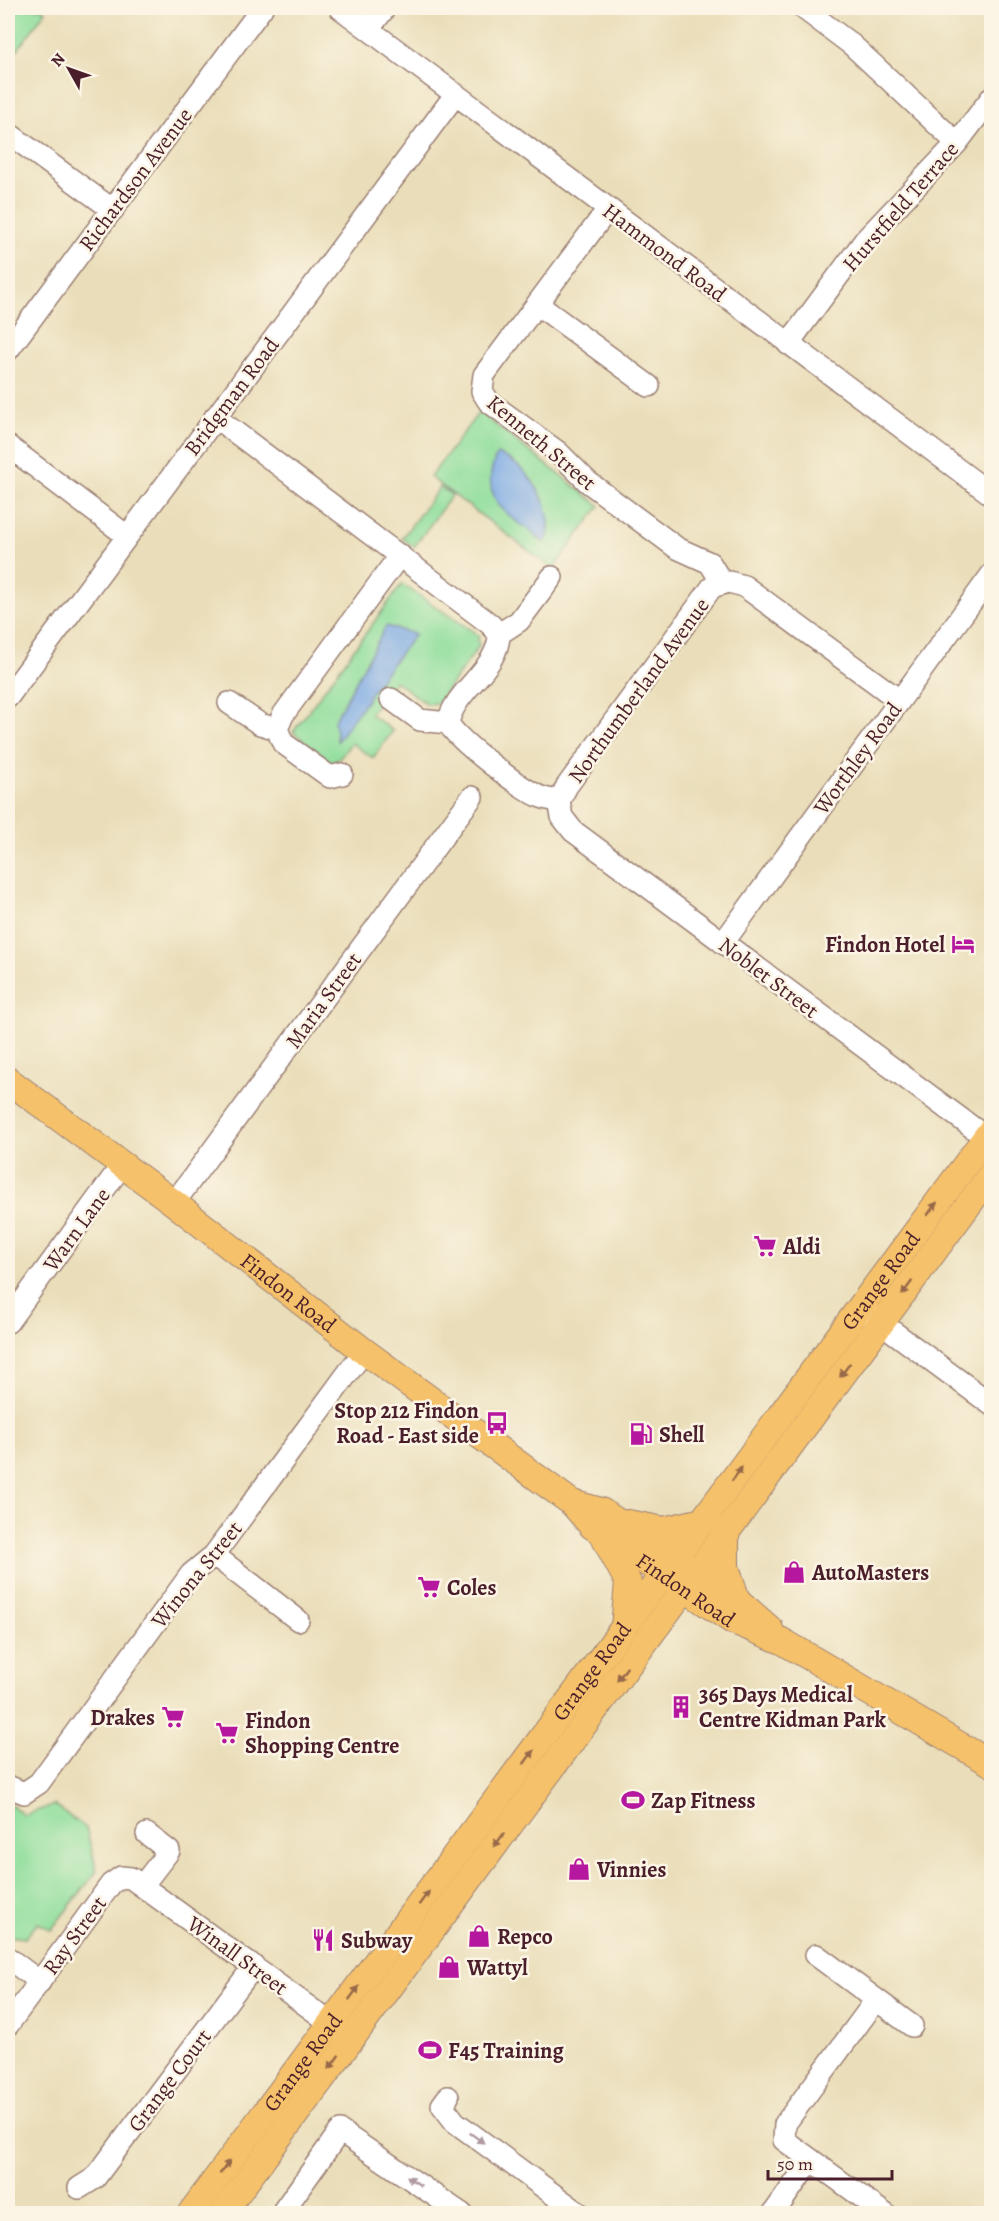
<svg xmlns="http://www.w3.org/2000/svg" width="999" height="2221" font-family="Alegreya,serif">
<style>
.green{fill:#8fde9c;stroke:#6c7e64;stroke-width:1.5}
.water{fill:#7aa9e4;stroke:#626488;stroke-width:1.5}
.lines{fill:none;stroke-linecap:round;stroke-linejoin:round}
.minor-casing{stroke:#9a7e72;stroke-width:24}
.major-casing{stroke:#9a7e72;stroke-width:28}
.minor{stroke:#fff;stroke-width:21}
.major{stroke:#f5c16b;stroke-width:26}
.oneway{fill:#976848}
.oneway2{fill:#ae9aa0}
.labels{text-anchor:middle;stroke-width:5;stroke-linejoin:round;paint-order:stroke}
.street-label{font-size:22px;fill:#4a1f2b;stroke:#fcf5e5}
.poi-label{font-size:22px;font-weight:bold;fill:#4a1f2b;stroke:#fcf5e5;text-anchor:start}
</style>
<rect width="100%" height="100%" fill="#fcf5e5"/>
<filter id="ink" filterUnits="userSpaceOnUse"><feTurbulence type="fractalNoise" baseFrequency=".0167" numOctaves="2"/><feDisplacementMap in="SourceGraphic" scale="12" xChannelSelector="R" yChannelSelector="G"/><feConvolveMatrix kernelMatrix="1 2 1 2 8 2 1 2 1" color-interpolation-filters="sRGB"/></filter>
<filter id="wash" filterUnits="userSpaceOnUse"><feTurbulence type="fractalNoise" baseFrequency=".008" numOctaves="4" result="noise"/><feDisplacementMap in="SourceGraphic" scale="24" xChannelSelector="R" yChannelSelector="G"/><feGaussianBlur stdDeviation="1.35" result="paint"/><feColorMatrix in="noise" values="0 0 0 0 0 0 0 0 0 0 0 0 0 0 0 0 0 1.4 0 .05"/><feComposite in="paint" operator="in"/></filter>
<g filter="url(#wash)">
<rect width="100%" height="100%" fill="#eadeba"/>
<path class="green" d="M8,8H41L46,11L8,63Z
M479,412L600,506L553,569L430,477Z
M440,487L452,495L414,547L402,538Z
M402,584L478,635L479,646L438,703L427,704L395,681L370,714L393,731L373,758L351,743L340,758L332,762L293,732Z
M8,1802L24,1815L54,1805L86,1828L97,1871L51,1930L38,1923L25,1938L8,1936Z"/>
<path class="water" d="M497,454C527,462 561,513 545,543C539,540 533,533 527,529C498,510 480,490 497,454Z
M386,626L415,634C406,647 369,691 367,700L337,741L334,721Z"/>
</g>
<g filter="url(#ink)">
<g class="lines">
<g class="minor-casing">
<path id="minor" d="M340,8L992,495
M803,8L852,45L957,143
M369,29L385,8
M8,133L113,210
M608,209L484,375L482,391L489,402L558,452L588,482L677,548L710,563L722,583
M537,304L649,386
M788,344L865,240L957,143L992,97
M8,350L262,8
M215,417L490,624L499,634C499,669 455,689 448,723C458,741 521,789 541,797C546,799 553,800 559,801
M8,446L127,536
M499,634L519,621L552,577
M8,697L455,95
M391,699L420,720L448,723
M229,703L260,724L277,729
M342,774L330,777L283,743L277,729L283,715L400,555
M559,801L562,817L573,831L992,1142
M559,801L567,786L712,587L729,582L744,586L899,700
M723,943L992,574
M174,1203L472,797
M869,1314L992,1405
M8,1322L122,1165
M214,1555L298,1620
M8,1786L24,1793L39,1783L191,1574L214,1555L364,1351
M142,1886L169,1851L147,1834
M816,1955L912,2026
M8,1958L40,1982
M876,2000L785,2124L784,2140L885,2214
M8,2025L111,1884L121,1877L131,1878L343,2032
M448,2097L442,2105L455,2122L580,2214
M79,2188L95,2178L254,1966
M281,2214L340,2131L462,2214
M773,2214L811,2160"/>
</g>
<g class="major-casing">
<g id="major">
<path id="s1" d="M8,1080L174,1203L364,1351L572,1503L592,1526L731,1620L782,1641L992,1764"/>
<path d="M572,1503L601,1511L737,1600L770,1629"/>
<path d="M628,1523L664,1530L703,1521"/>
<path d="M726,1530V1567L737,1600"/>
<path d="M606,1541L628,1582L624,1628"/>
<path id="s2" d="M190,2214L992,1129"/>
<path d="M222,2214L992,1173"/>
</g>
</g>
<use href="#minor" class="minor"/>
<use href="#major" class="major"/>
</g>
<defs><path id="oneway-solid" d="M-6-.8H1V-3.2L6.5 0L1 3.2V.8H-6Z" transform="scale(1.5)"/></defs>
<g class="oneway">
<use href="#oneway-solid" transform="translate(932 1209) rotate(-53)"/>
<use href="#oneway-solid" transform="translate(907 1288) rotate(126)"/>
<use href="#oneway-solid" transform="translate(845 1370) rotate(127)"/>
<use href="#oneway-solid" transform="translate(737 1474) rotate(-54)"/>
<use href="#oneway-solid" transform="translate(622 1674) rotate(126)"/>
<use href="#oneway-solid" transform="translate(529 1757) rotate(-53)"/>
<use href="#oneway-solid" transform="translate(499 1840) rotate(127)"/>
<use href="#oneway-solid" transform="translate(424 1898) rotate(-53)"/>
<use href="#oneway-solid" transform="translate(354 1993) rotate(-54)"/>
<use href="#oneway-solid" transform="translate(334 2062) rotate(126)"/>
<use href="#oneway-solid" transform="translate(225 2167) rotate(-53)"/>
</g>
<g class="oneway2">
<use href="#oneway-solid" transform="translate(477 2138) rotate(36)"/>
<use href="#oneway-solid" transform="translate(414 2181) rotate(-146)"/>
</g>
</g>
<defs>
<g id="hotel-bare" transform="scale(1.8)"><path d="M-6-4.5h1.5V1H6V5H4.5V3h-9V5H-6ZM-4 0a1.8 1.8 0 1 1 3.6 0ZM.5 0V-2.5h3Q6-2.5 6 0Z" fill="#b5179e" stroke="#fcf5e5" stroke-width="2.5" paint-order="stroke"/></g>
<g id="supermarket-bare" transform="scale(1.8)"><path d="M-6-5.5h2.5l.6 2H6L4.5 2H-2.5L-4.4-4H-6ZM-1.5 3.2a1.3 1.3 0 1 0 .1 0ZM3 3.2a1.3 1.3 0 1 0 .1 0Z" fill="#b5179e" stroke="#fcf5e5" stroke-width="2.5" paint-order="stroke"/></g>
<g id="bus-bare" transform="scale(1.8)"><path d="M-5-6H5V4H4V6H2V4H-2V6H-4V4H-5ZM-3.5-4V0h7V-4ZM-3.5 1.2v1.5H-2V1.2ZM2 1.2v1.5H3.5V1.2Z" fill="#b5179e" stroke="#fcf5e5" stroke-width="2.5" paint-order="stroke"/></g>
<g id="fuel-bare" transform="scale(1.8)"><path d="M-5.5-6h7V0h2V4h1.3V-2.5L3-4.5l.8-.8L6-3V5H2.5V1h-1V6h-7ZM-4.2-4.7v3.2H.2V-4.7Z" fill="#b5179e" stroke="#fcf5e5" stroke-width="2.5" paint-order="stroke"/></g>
<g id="shop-bare" transform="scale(1.8)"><path d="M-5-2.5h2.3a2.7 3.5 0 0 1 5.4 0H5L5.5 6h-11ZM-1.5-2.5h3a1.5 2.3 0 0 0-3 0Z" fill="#b5179e" stroke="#fcf5e5" stroke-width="2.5" paint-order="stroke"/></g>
<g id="building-bare" transform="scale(1.8)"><path d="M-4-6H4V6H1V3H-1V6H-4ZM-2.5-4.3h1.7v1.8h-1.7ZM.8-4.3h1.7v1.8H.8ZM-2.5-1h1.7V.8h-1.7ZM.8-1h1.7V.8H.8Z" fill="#b5179e" stroke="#fcf5e5" stroke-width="2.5" paint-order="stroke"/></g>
<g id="stadium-bare" transform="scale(1.8)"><path d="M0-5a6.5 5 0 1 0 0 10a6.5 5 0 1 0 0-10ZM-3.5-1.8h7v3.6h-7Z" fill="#b5179e" stroke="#fcf5e5" stroke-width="2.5" paint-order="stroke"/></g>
<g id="restaurant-bare" transform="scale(1.8)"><path d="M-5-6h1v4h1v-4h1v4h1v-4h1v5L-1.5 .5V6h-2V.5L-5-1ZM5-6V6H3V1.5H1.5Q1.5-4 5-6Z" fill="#b5179e" stroke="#fcf5e5" stroke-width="2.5" paint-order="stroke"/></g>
</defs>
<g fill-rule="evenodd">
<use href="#hotel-bare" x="963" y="944"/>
<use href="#supermarket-bare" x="765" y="1246"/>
<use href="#bus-bare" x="497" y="1423"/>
<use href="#fuel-bare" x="641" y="1434"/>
<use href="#shop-bare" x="794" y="1572"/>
<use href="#supermarket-bare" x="429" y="1587"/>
<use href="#building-bare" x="681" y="1707"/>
<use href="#supermarket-bare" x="173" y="1717"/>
<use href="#supermarket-bare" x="227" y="1733"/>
<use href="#stadium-bare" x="633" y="1800"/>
<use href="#shop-bare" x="579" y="1869"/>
<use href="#shop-bare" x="479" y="1936"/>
<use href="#restaurant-bare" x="323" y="1940"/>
<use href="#shop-bare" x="449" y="1967"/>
<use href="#stadium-bare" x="430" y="2050"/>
</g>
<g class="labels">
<g class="street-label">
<text transform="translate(135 179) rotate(-53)" y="8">Richardson Avenue</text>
<text transform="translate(900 206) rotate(-49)" y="8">Hurstfield Terrace</text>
<text transform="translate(665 252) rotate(37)" y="8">Hammond Road</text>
<text transform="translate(231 396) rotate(-53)" y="8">Bridgman Road</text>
<text transform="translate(542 442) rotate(40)" y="8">Kenneth Street</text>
<text transform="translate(638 690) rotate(-54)" y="8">Northumberland Avenue</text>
<text transform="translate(857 758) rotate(-54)" y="8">Worthley Road</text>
<text transform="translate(769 977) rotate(37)" y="8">Noblet Street</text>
<text transform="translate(323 1000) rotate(-54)" y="8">Maria Street</text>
<text transform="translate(76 1229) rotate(-54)" y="8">Warn Lane</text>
<text dy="8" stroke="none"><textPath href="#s2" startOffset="1161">Grange Road</textPath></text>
<text dy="8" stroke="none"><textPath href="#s1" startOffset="352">Findon Road</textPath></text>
<text transform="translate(196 1574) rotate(-51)" y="8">Winona Street</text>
<text dy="8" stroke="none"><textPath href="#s1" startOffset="849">Findon Road</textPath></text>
<text dy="8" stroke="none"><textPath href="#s2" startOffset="675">Grange Road</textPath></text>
<text transform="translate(74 1935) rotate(-54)" y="8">Ray Street</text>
<text transform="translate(238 1955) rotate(36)" y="8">Winall Street</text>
<text dy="8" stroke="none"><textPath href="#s2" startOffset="189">Grange Road</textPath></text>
<text transform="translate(169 2080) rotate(-53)" y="8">Grange Court</text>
</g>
<g class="poi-label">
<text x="945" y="952" text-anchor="end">Findon Hotel</text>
<text x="783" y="1254">Aldi</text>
<text x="479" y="1418" text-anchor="end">Stop 212 Findon<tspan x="479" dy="25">Road - East side</tspan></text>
<text x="659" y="1442">Shell</text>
<text x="812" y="1580">AutoMasters</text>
<text x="447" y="1595">Coles</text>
<text x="699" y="1702">365 Days Medical<tspan x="699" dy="25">Centre Kidman Park</tspan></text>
<text x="155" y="1725" text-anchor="end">Drakes</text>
<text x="245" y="1728">Findon<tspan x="245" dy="25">Shopping Centre</tspan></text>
<text x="651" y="1808">Zap Fitness</text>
<text x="597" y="1877">Vinnies</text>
<text x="497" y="1944">Repco</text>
<text x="341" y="1948">Subway</text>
<text x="467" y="1975">Wattyl</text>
<text x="448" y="2058">F45 Training</text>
</g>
</g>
<rect width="999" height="2221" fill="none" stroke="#fcf5e5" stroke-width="30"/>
<g transform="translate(69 69) rotate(310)" stroke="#fcf5e5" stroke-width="4.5" paint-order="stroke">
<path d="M0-4.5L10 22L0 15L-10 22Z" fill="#4a1f2b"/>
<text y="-9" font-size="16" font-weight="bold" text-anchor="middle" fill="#4a1f2b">N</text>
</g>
<path d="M768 2170v9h124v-9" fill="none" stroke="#4a1f2b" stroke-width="3"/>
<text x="777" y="2170" font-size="18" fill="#4a1f2b" stroke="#fcf5e5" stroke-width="4.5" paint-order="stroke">50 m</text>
</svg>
